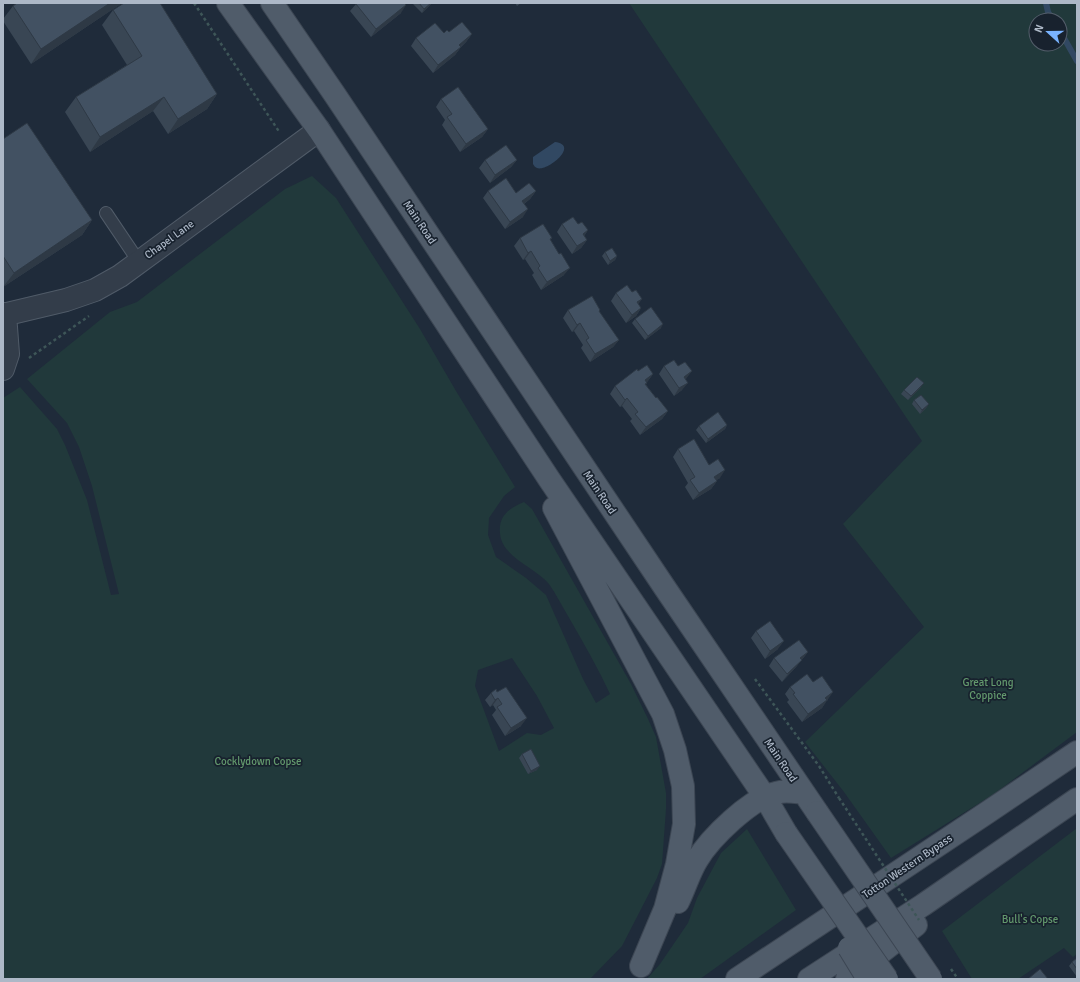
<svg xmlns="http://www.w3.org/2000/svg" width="1080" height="982" font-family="Signika,sans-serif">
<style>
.green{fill:#21393b;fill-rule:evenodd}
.water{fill:#314862}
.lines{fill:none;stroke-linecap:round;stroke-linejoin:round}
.stream{stroke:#314862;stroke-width:6}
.lane-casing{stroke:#505b68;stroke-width:14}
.street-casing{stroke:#505b68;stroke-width:24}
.primary-casing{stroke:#3c4653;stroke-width:24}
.path{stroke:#3e5658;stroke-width:2.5;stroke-dasharray:3 3;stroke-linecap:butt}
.lane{stroke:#333d4a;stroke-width:12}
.street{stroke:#333d4a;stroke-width:22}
.primary{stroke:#505c6a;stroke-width:22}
.primary-bridge-casing{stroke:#3c4653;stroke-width:24;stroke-linecap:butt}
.path-bridge{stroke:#3e5658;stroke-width:2.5;stroke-dasharray:3 3;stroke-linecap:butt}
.primary-bridge{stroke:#505c6a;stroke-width:22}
.wall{fill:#394654}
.shaded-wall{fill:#2e3945}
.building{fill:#425162;stroke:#2e3945}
.labels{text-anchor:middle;stroke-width:3.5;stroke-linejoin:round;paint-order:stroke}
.street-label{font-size:11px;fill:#adb8c7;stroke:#18222e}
.park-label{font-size:11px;fill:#63996d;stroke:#18222e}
</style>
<rect width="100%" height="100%" fill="#1f2b3a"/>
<path class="green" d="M629,3H1077V732L994,794L891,858L844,792L805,742L924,627L843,524L922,441ZM1036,20H1060V44H1036Z
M312,176L336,198L420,329L456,391L515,487L504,496L489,518L488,535L496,557L526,578L546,595L583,679L596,703L610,694C598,668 583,642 568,616C562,606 556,594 549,584C536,568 507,559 501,539C496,518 507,509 524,502L532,509L631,684L648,719L656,737L666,793V809L662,864L657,878L622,946L590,979H3V398L20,387L57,429L65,445L87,500L111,595L119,594L92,486L79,447L67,423L27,379L110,312L137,302L285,189ZM512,658L537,696L554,728L541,735L527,733L499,751L475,686L478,670Z
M1077,828V954L1073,957L1064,948L1018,979H972L942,931Z
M747,829L796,910L700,979H647L660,964L688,923L697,898L721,853Z"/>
<path class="water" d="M555,142C580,145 547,172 537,168C535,167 534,166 533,164V157Z"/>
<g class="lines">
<path class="stream" d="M1046,3L1048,12L1053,20
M1060,31L1077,61"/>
<g class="lane-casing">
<path id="lane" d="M106,213L139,262"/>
</g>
<g class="street-casing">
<path id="street" d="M3,315L66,300L95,290L120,276L319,130
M3,369L8,354L5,314"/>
</g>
<g class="primary-casing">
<path id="primary" d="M228,3L319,130L549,479L765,797L786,833
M272,3L335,95L665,588L817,812
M554,508L663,714L675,750L683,786L684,824L677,864L665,909L641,966
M678,902C685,888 689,873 697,860C710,838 751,798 776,793C785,790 794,792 803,793
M737,979L988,812L1077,752
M809,979L923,905L1077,799
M847,979L916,925"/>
</g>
<path class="path" d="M194,3L280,133
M29,358L89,316
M755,679L819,766L839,798"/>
<use href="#lane" class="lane"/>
<use href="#street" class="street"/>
<use href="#primary" class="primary"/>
<g class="primary-bridge-casing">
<path id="primary-bridge" d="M817,812L931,979
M786,833L887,979
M849,948L868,979"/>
</g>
<path class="path-bridge" d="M839,798L919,920
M951,969L958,979"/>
<use href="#primary-bridge" class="primary-bridge"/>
</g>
<path class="wall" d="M122,3L31,64L3,21V19L13,6Z
M414,3H432L422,13L413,4Z
M515,3H521L517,6Z
M356,4L401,13L371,37L350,11Z
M113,10L217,94L207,109L168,134L153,111L90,152L65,112L76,97L127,65L102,25Z
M449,32L472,34L466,42L461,47L455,55L433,73L411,46L416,38Z
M441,99L488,129L482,137L460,152L442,125L445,120L436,107Z
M3,139L92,220L82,235L3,287Z
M485,160H517L511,167L490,183L479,168Z
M488,191L516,193L536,191L530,199L524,204L523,217L505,229L483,198Z
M562,224H578L588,230L584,236L587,240L581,248L572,254L557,232Z
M520,238H552L550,240L564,275L541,290L532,275L534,273L525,259L523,260L514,246Z
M605,252L617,256L615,260L608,265L602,256Z
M616,293L641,308L636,316L626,323L611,301Z
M568,310H600L599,312L619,340L613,347L590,362L581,348L583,345L574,331L572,332L563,318Z
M635,319L661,328L645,340L632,323Z
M664,366L686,379H685L682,390L674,396L659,374Z
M638,371L653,374L647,382L646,385L656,398L668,411L662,419L640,435L630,421L632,419L622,406L620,407L610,394L615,386Z
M921,387L908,400L901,394L904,390Z
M914,400L929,404L926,408L920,414L912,404Z
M727,425L725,429L706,443L696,430L699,426Z
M678,449L720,478L716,480L717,481L711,489L693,500L685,487L688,483L673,457Z
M756,631L778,649L765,659L751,638Z
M808,652L796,667L782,682L769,666L774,658Z
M813,682L828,700L826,701L822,708L802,722L787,702L789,700L785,694L790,687Z
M496,689L521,726L505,736L492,715L496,710L493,705L490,707L485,700L491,693Z
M522,754L537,770L528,774L519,758Z
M1077,958V977L1069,966L1072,962Z"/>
<path class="shaded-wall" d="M110,3H122L31,64L41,49Z
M431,3H432L422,13L424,9Z
M406,5L401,13L371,37L376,29Z
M472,34L466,42L454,52L459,45Z
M461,47L455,55L433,73L438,65Z
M217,94L207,109L168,134L178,119Z
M164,97L153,111L90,152L100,137Z
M488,129L482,137L460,152L466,144Z
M517,160L511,167L490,183L495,175Z
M536,191L530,199L517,209L522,201Z
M528,209L523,217L505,229L510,222Z
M92,220L82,235L3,287L14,273Z
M588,230L583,238V234Z
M587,240L581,248L572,254L577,246Z
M531,251L525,259L523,260L528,253Z
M617,256L615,260L608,265L610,261Z
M570,268L564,275L541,290L547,282Z
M642,299L637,306V302Z
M641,308L636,316L626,323L632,315Z
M580,323L574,331L572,332L577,325Z
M663,324L661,328L645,340L648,336Z
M619,340L613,347L590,362L595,354Z
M692,371L686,379L678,384L684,377Z
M653,374L648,381L639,388L645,380Z
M688,383L682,390L674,396L679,388Z
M924,383L921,387L908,400L911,396Z
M627,398L622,406L620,407L625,400Z
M929,404L926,408L920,414L922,410Z
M668,411L662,419L640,435L646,427Z
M727,425L725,429L706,443L708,439Z
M725,470L720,478L709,485L714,477Z
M717,481L711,489L693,500L699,493Z
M784,641L778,649L765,659L770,651Z
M808,652L796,667L782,682L800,658Z
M833,692L822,708L802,722L808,714L825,698Z
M498,698L493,705L490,707L495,700Z
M527,718L521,726L505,736L511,728Z
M540,766L537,770L528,774L531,771Z"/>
<path class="building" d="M17,3H110L41,49L13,6Z
M124,3H160L217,94L178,119L164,97L100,137L76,97L142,56L113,10Z
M356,3H404L406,5L376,29L356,4Z
M419,3H431L424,9Z
M462,22L472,34L459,45L461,47L438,65L416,38L435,23L444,33L447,30L449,32Z
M458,87L488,129L466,144L447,117L452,114L441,99Z
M27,123L92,220L14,273L3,256V139Z
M506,145L517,160L495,175L485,160Z
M506,178L516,193L529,183L536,191L522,201L528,209L510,222L488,191Z
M573,217L578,224L582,222L588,230L583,234L587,240L577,246L562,224Z
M543,224L552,238L550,239L559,254L561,253L570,268L547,282L538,268L540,266L531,251L528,253L520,238Z
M612,248L617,256L610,261L605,252Z
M627,285L632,292L636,290L642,299L637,302L641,308L632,315L616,293Z
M592,296L600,310L599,311L619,340L595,354L586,340L589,338L580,323L577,325L568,310Z
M651,307L663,324L648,336L635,319Z
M674,360L678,366L685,362L692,371L684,377L688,383L679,388L664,366Z
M647,365L653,374L645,380L647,383L645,384L656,398L657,397L668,411L646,427L635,414L638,412L627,398L625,400L615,386L637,369L638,371Z
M917,377L924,383L911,396L904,390Z
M921,395L929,404L922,410L914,400Z
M718,412L727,425L708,439L699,426Z
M694,439L709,465L718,459L725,470L714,477L717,481L699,493L690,480L695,477L678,449Z
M770,621L784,641L770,651L756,631Z
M799,640L808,652L800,658L802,660L787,674L774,658Z
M807,674L813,682L822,676L833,692L825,698L827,700L808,714L793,694L795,693L790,687Z
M506,687L527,718L511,728L497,707L502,704L498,698L495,700L491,693L496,689L497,692Z
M531,749L540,766L531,771L522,754Z
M1077,958V969L1072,962Z
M1040,969L1048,979H1028Z"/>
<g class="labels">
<g class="street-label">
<text transform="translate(420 222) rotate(56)" y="4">Main Road</text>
<text transform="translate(169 239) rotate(-36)" y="4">Chapel Lane</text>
<text transform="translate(600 492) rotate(56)" y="4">Main Road</text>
<text transform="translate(781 760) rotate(56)" y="4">Main Road</text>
<text transform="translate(907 866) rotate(-34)" y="4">Totton Western Bypass</text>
</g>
<g class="park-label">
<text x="988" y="686">Great Long<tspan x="988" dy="13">Coppice</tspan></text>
<text x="258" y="765">Cocklydown Copse</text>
<text x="1030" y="923">Bull's Copse</text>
</g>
</g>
<rect width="1080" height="982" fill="none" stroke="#adb8c7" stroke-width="8"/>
<g transform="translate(1048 32) rotate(291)"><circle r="19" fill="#18222e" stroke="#545e6b"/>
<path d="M0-3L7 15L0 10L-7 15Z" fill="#79b3ff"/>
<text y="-6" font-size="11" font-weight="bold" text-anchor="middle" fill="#adb8c7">N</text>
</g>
</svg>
